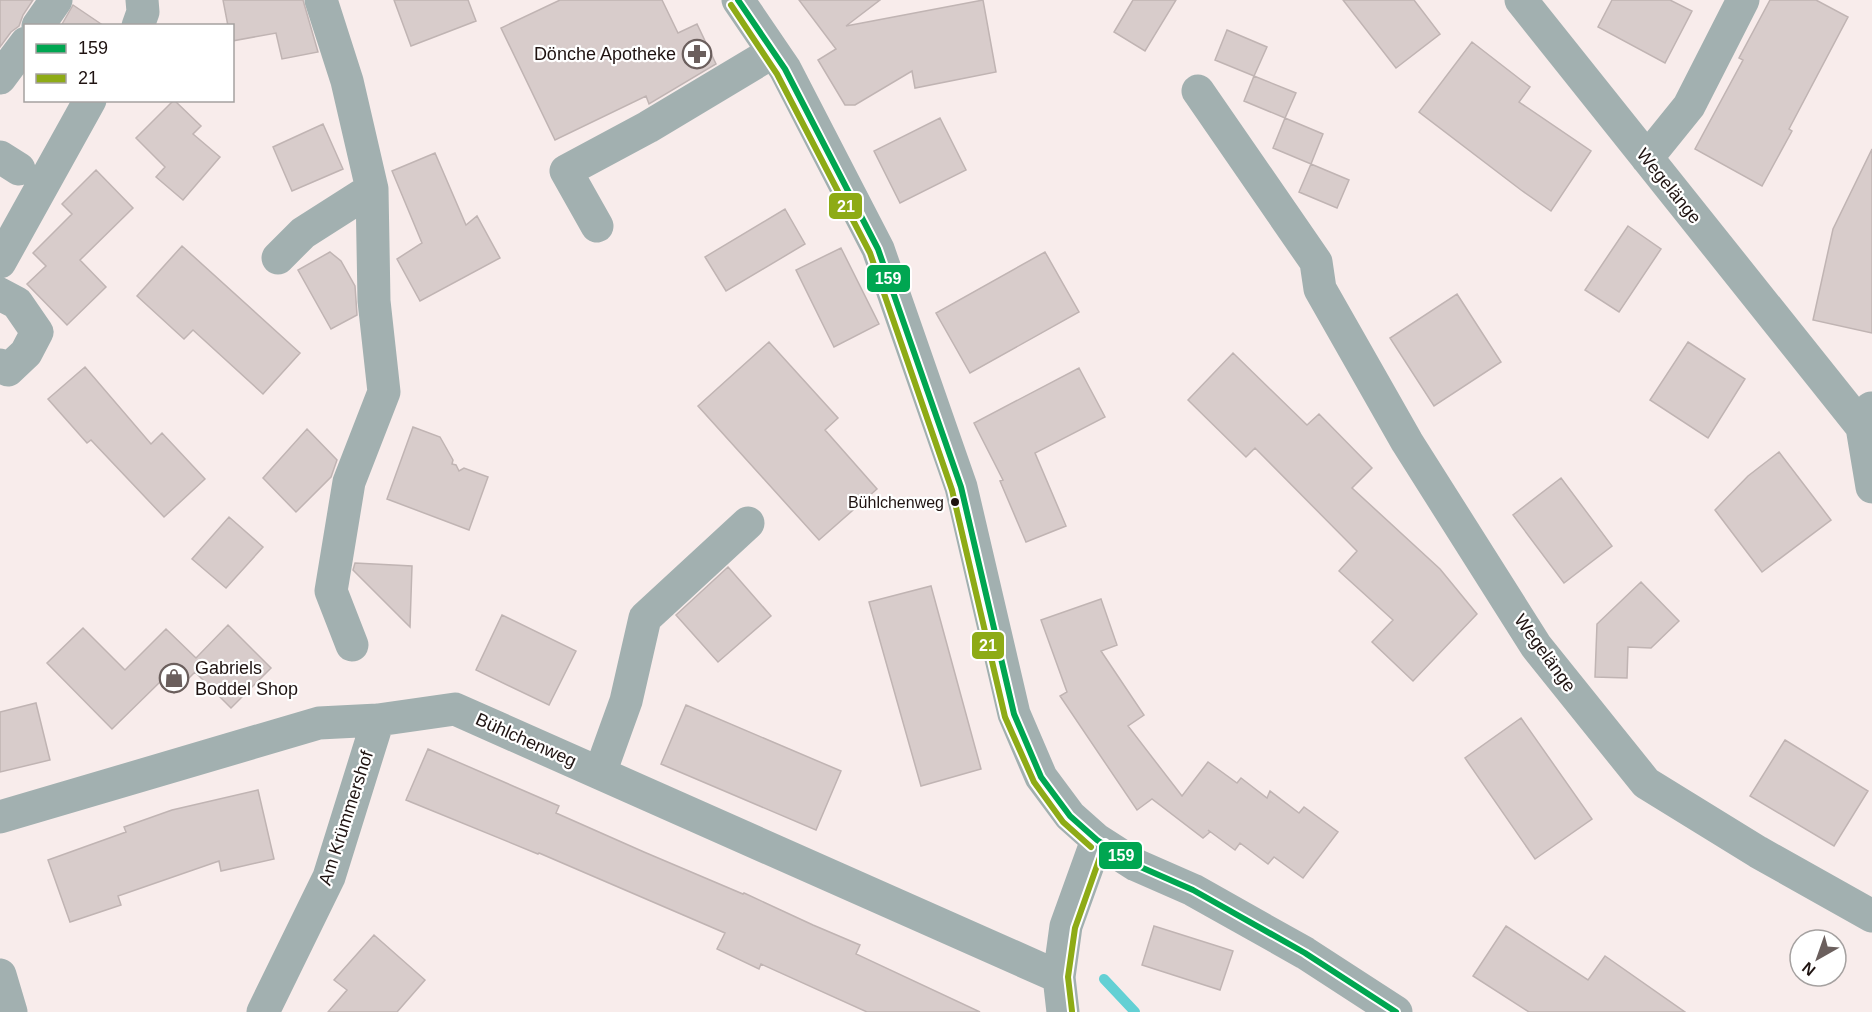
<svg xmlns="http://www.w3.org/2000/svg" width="1872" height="1012" font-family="Arial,sans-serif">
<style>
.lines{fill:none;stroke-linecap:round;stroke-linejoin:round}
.stream{stroke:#63d0d4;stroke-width:10}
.building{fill:#d8cccb;stroke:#c0b4b3;stroke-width:1.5}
.minor{stroke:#a2b0b0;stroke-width:33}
.bus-1-casing{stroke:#fff;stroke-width:10}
.bus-2-casing{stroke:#fff;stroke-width:10}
.bus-1{stroke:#00a651;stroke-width:6}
.bus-2{stroke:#8eab16;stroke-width:6}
.bus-dot{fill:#1f1311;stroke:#fff;stroke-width:2}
.labels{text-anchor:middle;stroke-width:4.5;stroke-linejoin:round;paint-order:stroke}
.bus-label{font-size:16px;fill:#1f1311;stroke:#fff;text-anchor:end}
.poi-label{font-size:18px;fill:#1f1311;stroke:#fff;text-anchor:end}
.street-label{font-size:18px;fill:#1f1311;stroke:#fff}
.line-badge{stroke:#fff;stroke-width:2}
.badge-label{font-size:16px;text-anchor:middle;font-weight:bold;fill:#fff}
</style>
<rect width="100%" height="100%" fill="#f8eceb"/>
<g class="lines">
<path class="stream" d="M1104,979L1135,1012"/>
</g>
<path class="building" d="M0,0H33L23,15L19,26L11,32L0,47Z
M223,0H303L318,52L282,59L276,33L232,41V26H228Z
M394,0H468L476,21L411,46Z
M560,0H662L678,33L697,24L716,64L649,104L646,96L555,140L501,28Z
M799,0H880L846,26L983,0L996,72L915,88L912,71L855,105H845L818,60L836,49Z
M1133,0H1176L1145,51L1114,32Z
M1343,0H1414L1440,34L1396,68Z
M1612,0H1670L1692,11L1665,63L1598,27Z
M1770,0H1816L1848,17L1789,129L1792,131L1762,186L1695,149L1743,60L1739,58Z
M73,5L104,26H61Z
M1227,30L1267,47L1254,76L1215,60Z
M1472,42L1530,87L1519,102L1591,151L1551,211L1521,190L1419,112Z
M1254,76L1296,93L1285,118L1244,101Z
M174,100L201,126L193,134L220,157L183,200L156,177L165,167L136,138Z
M940,118L966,170L900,203L874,151Z
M1285,118L1323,134L1311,164L1273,148Z
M323,124L343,169L292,191L273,147Z
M1872,149V333L1813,320L1833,229Z
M435,153L466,225L477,216L500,258L420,301L397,259L422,243L392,171Z
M1311,164L1349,180L1337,208L1299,192Z
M96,170L133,208L80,260L106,287L67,325L27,284L46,266L33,253L72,214L62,204Z
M785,209L805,244L726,291L705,257Z
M1628,226L1661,249L1619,312L1585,290Z
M182,246L300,353L263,394L193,330L184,339L137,296Z
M841,248L879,324L834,347L796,270Z
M330,252L341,261L355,286L357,315L331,329L298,270Z
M1045,252L1079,312L970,373L936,313Z
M1457,294L1501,362L1434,406L1390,338Z
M769,342L838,418L825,430L877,489L819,540L698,406Z
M1688,342L1745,379L1708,438L1650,400Z
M1233,353L1307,425L1319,414L1372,468L1352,488L1440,569L1477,614L1413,681L1372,642L1393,620L1339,571L1357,551L1255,448L1246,457L1188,400Z
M85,367L151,444L162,433L205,479L164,517L91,440L87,443L48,399Z
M1079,368L1105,417L1035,453L1066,526L1026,542L1000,481L1003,480L974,423Z
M413,427L440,437L453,460L452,464L456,465L459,471L464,468L488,477L469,530L387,499Z
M307,429L337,460L331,477L296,512L263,478Z
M1779,452L1831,520L1762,572L1715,510L1748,476Z
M1561,478L1612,546L1564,583L1513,515Z
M229,517L263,547L226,588L192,559Z
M355,563L412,566L410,627L353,570Z
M728,567L771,616L718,662L676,615Z
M1641,582L1679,621L1651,648L1628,647L1627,678L1595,677L1597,624Z
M931,586L981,769L921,786L869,602Z
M1101,599L1117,645L1101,651L1144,715L1128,726L1182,796L1208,762L1237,783L1241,778L1267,798L1270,791L1299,813L1304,807L1338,832L1303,878L1274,857L1268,864L1240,843L1235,850L1208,830L1210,832L1203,838L1152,799L1137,810L1060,696L1067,692L1041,620Z
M502,615L576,651L549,705L476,670Z
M228,625L271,668L231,708L195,672L174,693L161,681L112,729L47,663L83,628L125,670L166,629L196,658Z
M36,703L50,760L0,772V712Z
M686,705L841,771L816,830L661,764Z
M1521,718L1592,819L1535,859L1465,758Z
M1785,740L1868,791L1834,846L1750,796Z
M428,749L559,806L556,813L644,852L743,894L744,893L813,925L860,945L856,954L980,1012H867L761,964L759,969L717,949L725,933L539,853L538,854L406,800Z
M258,790L274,859L221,871L219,861L118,896L121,905L70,922L48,860L126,832L124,827L172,810Z
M1154,926L1233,951L1220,990L1142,965Z
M1506,926L1588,980L1605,956L1685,1012H1529L1473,976Z
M374,935L425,980L397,1012H328L347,990L334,980Z"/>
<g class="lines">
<path class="minor" d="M321,0L347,81L372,189L374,301L384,392L349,482L331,591L352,645
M738,0L785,69L878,249L961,487L1014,714L1041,777L1070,816L1097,840L1136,865L1193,890L1305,953L1396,1012
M1521,0L1862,427
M38,26L56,0
M138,26L143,12L142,0
M0,78L26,43
M1198,91L1316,262L1320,289L1407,442L1536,646L1646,783L1758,852L1872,916
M0,157L19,169
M1647,158L1689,106L1743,0
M597,226L566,171L648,127L773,52
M278,258L303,233L372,189
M0,262L90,100
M0,294L17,303L37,332L26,353L8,370L0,365
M1871,408L1862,427L1872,487
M600,773L626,701L645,618L748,523
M0,817L319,723L378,720L455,709L1059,977
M0,975L11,1012
M263,1012L329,877L378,720
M1063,1012L1059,977L1066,926L1097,840"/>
<g class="bus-1-casing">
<path id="bus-1" d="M738,0L785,69L878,249L961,487L1014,714L1041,777L1070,816L1097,840L1136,865L1193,890L1305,953L1396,1012"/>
</g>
<g class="bus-2-casing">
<path id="bus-2" d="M731,5L777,74L870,253L952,490L1005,717L1034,782L1063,822L1091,847
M1072,1011L1068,977L1075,928L1105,843"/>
</g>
<use href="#bus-1" class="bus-1"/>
<use href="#bus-2" class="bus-2"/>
</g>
<defs>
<g id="pharmacy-ring" transform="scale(1.5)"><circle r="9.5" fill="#fff" stroke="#6b5f5d" stroke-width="1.5"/><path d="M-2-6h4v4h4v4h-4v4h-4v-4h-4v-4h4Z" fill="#6b5f5d"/></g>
<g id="shop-ring" transform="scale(1.5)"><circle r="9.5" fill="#fff" stroke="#6b5f5d" stroke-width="1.5"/><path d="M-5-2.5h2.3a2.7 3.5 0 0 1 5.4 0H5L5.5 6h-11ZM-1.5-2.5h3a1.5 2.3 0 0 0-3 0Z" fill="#6b5f5d"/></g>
</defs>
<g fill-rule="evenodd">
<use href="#pharmacy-ring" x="697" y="54"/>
<use href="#shop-ring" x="174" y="678"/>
</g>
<circle class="bus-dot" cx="955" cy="502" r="5"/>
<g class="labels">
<g class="bus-label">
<text x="944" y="508">Bühlchenweg</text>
</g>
<g class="poi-label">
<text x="676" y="60">Dönche Apotheke</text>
<text x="195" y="674" text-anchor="start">Gabriels<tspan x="195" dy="21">Boddel Shop</tspan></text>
</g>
<g class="street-label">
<text transform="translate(1669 186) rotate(51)" y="6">Wegelänge</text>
<text transform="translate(1545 653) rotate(54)" y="6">Wegelänge</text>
<text transform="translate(526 740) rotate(24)" y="6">Bühlchenweg</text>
<text transform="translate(346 818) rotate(-72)" y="6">Am Krümmershof</text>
</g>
</g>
<g class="line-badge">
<rect x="828" y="192" width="35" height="28" rx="6" fill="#8eab16"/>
<rect x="866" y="264" width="45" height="29" rx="6" fill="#00a651"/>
<rect x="971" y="631" width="34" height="29" rx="6" fill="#8eab16"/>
<rect x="1098" y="841" width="45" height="29" rx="6" fill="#00a651"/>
</g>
<g class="badge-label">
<text x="846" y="212">21</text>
<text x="888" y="284">159</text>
<text x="988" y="651">21</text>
<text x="1121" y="861">159</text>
</g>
<rect x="24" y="24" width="210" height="78" fill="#ffffff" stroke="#a5a1a0" stroke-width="1.5"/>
<rect x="36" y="44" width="30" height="9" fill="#00a651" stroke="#a5a1a0" stroke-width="1.5"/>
<text x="78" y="54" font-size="18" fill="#1f1311">159</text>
<rect x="36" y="74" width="30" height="9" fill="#8eab16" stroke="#a5a1a0" stroke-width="1.5"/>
<text x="78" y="84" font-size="18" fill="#1f1311">21</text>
<g transform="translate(1818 958) rotate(220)"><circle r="28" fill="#ffffff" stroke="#a5a1a0" stroke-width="1.5"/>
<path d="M0-4.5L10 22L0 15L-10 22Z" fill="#6b5f5d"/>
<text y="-9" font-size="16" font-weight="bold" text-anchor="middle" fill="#1f1311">N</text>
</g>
</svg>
